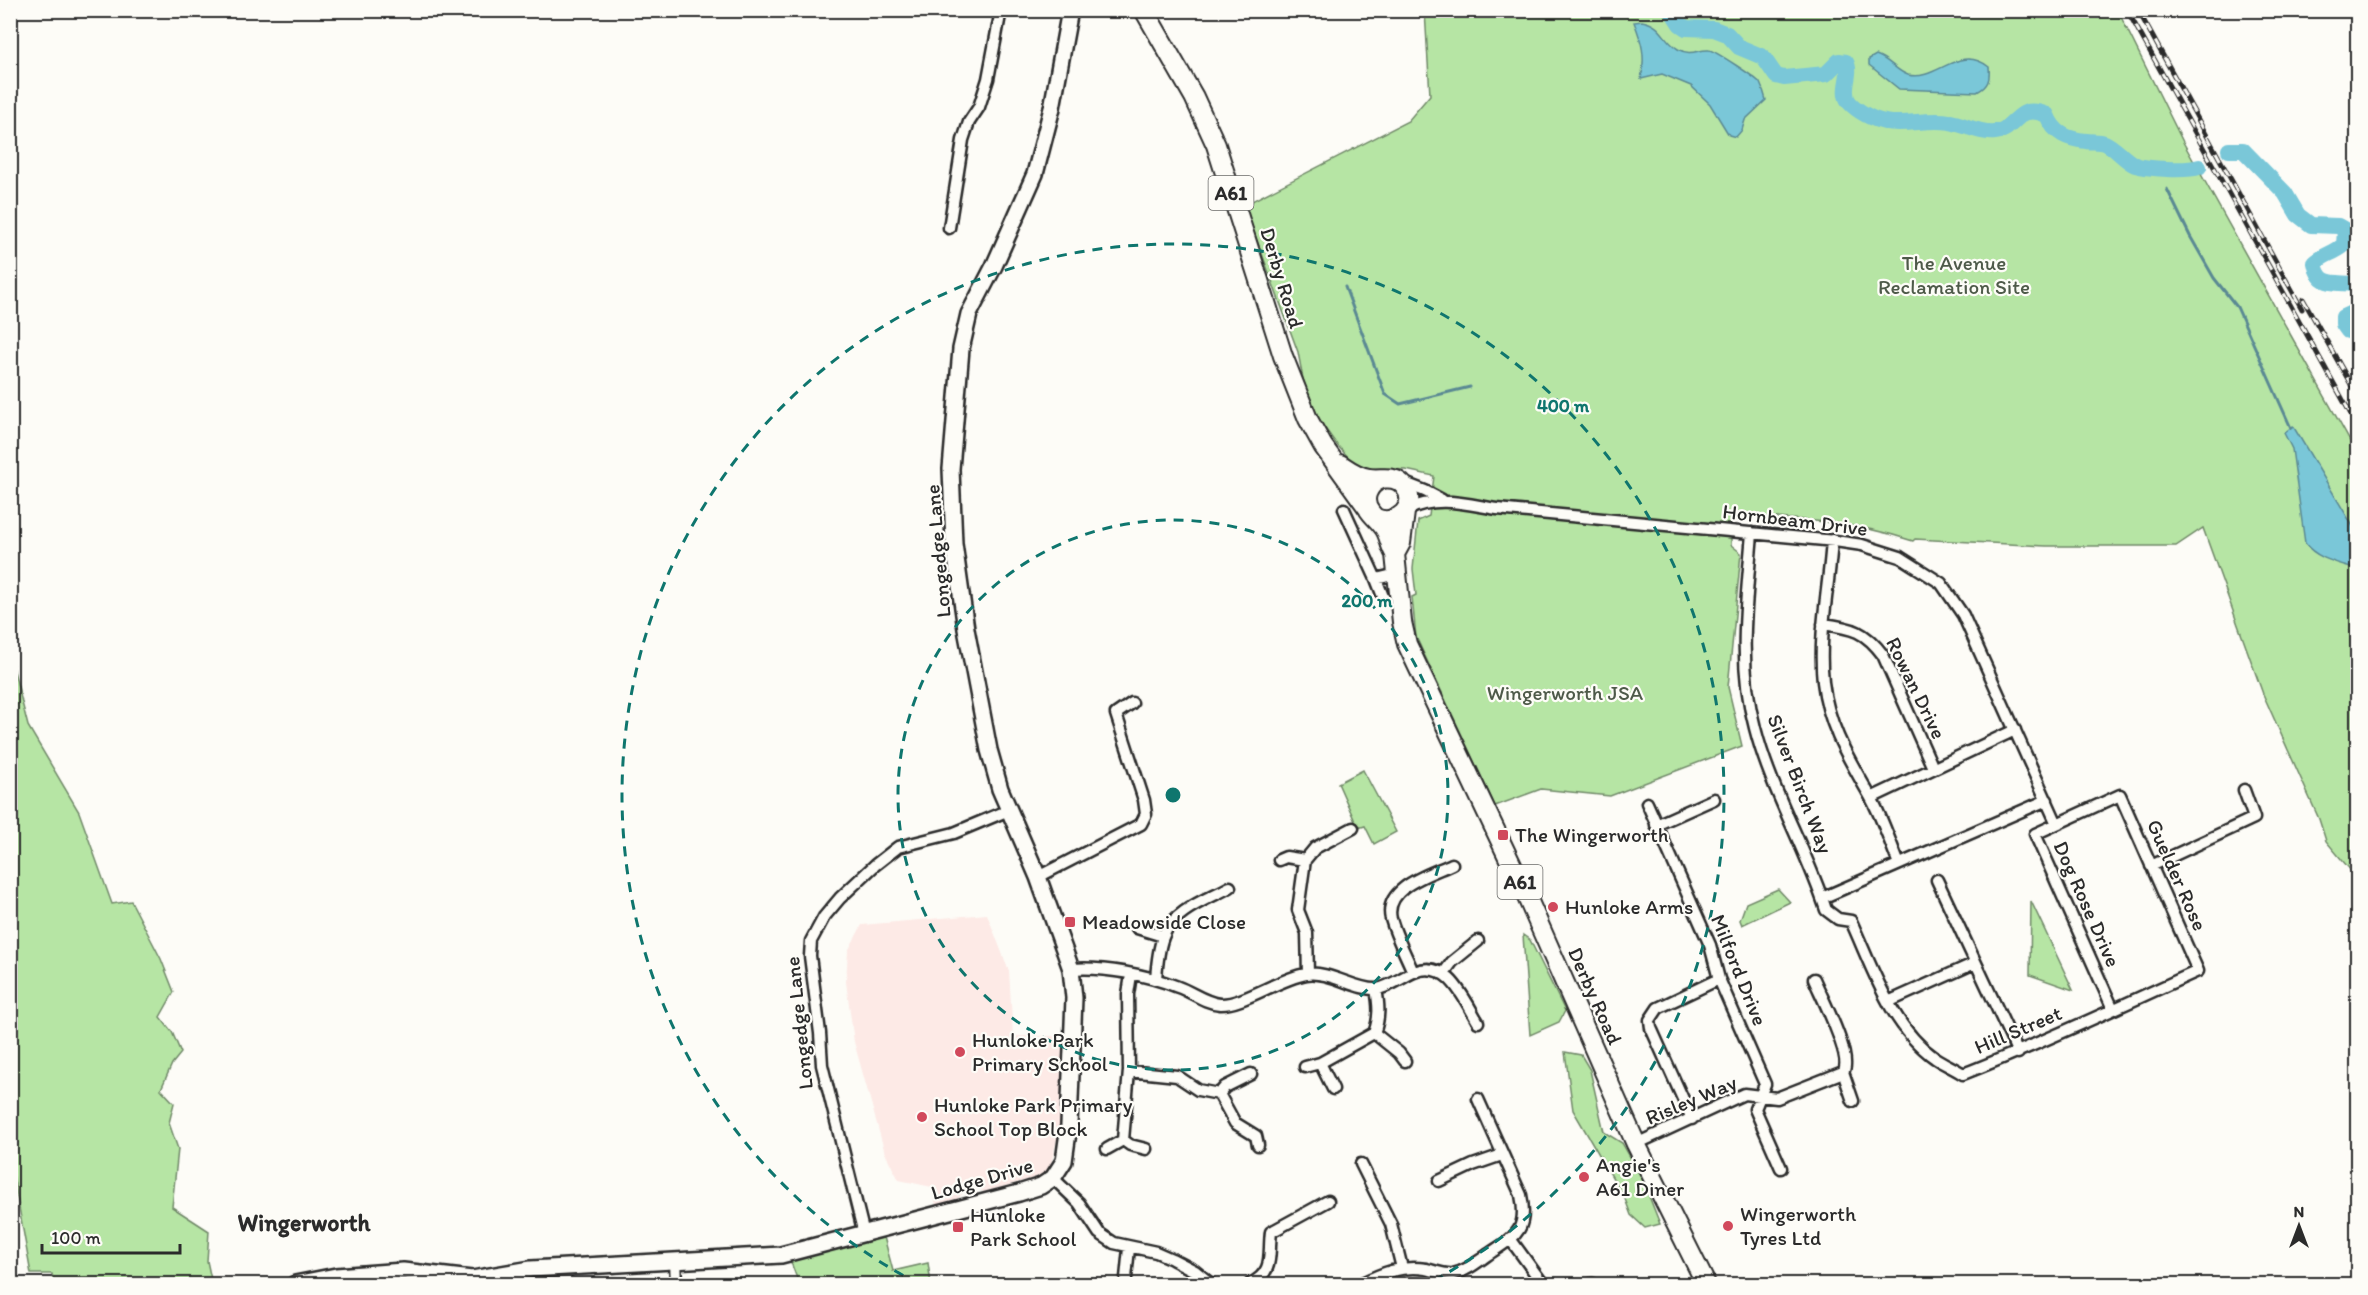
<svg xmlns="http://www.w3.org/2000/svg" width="2368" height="1295" font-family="Itim,sans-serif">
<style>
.built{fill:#fdeae6}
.green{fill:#b6e5a4;stroke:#708868;stroke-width:1.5}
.water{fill:#7ac7d8;stroke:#5a8993;stroke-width:1.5}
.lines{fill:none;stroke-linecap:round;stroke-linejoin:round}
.stream{stroke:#5a8993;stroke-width:3}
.river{stroke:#7ac7d8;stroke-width:16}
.street-casing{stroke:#2b2b2b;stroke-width:15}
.secondary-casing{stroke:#2b2b2b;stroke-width:20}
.highway-casing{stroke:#2b2b2b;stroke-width:22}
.street{stroke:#fdfcf7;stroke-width:10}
.secondary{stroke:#fdfcf7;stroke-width:15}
.highway{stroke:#fdfcf7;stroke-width:18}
.rail-casing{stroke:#2b2b2b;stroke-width:5}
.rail{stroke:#fdfcf7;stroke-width:3;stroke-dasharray:9;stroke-linecap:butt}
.ring{fill:none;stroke:#0f766e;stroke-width:3;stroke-dasharray:10 8}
.poi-dot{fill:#d1495b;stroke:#fdfcf7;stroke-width:2}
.labels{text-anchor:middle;stroke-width:4.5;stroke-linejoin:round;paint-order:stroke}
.shield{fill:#fdfcf7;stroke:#6a6a68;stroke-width:1.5}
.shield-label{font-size:20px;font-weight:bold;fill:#2b2b2b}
.park-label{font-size:21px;fill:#4e5a49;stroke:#fdfcf7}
.street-label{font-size:21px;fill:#2b2b2b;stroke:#fdfcf7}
.poi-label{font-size:21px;fill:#2b2b2b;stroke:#fdfcf7;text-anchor:start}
.quarter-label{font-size:24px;font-weight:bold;fill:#2b2b2b;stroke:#fdfcf7}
.centre{fill:#0f766e;stroke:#fdfcf7;stroke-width:3}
.ring-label{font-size:18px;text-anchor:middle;font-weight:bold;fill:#0f766e;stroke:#fdfcf7;stroke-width:4.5;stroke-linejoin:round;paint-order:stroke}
</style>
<rect width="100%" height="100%" fill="#fdfcf7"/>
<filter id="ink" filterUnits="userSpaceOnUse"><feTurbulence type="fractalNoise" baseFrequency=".0167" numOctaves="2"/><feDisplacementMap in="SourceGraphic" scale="12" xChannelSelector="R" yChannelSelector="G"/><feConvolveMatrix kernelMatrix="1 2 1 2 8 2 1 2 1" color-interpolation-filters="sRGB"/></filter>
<g filter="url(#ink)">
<path class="built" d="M987,914L1009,971L1013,1036H1062L1065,1062L1059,1131L1051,1164L1045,1173L1034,1178L984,1192L969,1185L957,1200L936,1205L932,1187L899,1180L885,1153L854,1042L846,982L848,951L862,925Z"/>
<path class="green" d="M1425,11H2118L2183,142L2357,454V878L2326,841L2319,819L2263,694L2203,528L2176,546H2046L1915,539L1913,541C1854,521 1793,518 1731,516V545L1741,553L1728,687L1742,746L1610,796L1541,789L1495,806L1416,637L1412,597L1416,595L1413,569L1418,521L1429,516L1434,476L1406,470L1368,468L1353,462L1337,445L1316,416L1303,379L1298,352L1244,205L1408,121L1430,95Z
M11,659L28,726L79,812L112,904L131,901L161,959L174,992L160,1017L172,1032L181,1053L172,1064L161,1089L174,1103L169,1123L178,1149L172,1207L209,1231L207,1261L212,1284H54L52,1274H31L13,1174H10Z
M1363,770L1396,832L1374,844L1365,826L1358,828L1338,783Z
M1778,889L1790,902L1742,925L1740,920L1746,903Z
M2031,901L2073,990L2030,975Z
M1523,935L1530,940L1565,1011L1559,1022L1530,1035Z
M1565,1052L1581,1055L1590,1070L1604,1132L1622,1143L1641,1176L1660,1224L1645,1228L1631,1215L1625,1199L1573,1110Z
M884,1237L893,1271L928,1263L931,1284H799L789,1257L839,1248Z"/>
<path class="water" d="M1642,21C1663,25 1662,39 1678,49C1691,57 1698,49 1709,50C1714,50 1758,79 1760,83C1761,85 1765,96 1766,100L1745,120L1742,130L1736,137L1729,135L1710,104L1691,86L1662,74L1641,79C1646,57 1642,42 1634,22Z
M1876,55C1889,59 1897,72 1908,75C1937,82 1958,43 1989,67C1990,79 1989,86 1977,92L1899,89L1869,65V59Z
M2293,426L2357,533V569C2339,563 2316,559 2305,543L2292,449L2284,433Z"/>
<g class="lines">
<path class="stream" d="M2167,189L2190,236L2214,278L2237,307L2291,428
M1345,287L1385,394L1400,404L1470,387"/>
<path class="river" d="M1671,10L1680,24L1686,28L1714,29L1727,34L1739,47L1763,57L1776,76L1784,78L1826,74L1839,61L1846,62C1853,74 1840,90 1849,102C1857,111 1873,120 1885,122C1906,126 1928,118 1950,122C1964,124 1980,134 1995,132C2019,129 2015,102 2047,115C2054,134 2068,139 2086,141C2092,142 2099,141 2105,143C2116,148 2124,160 2135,165C2147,169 2187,171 2199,167
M2229,150H2243L2285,193L2298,215L2311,225L2338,226L2345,230L2344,245C2333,254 2324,254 2315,263C2319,287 2334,282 2354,284L2358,286
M2358,310L2343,317V324L2348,331L2358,333"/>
<g class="street-casing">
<path id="street" d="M949,228L963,140L969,122L979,107L988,79L1001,10
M1402,482L1425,491L1442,500
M1344,509L1376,579L1397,574
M1407,510C1436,495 1466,504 1497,509L1835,541L1862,545L1900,557L1941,583L1963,615L2057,824
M1752,533C1747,598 1737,663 1755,728C1771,791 1806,848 1826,910L1838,919L1851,921C1873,969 1891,1027 1935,1058C1944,1064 1954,1068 1963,1074C2043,1043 2120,1006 2198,971L2120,795L2035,834L2113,1009
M1832,540C1829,588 1818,635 1823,682C1828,726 1849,759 1870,796C1882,817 1890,842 1899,864
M1376,579L1384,599
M1823,624C1853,628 1865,631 1883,655L1933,768
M1871,798L2015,730
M1647,803L1710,945L1719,979L1765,1084L1755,1109L1781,1168
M1656,825L1714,799
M1279,860L1286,857L1305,860L1315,848L1353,828
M1305,860L1298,910L1307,933L1308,974
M2151,866L2254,818L2244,790
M1038,877L1141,824L1146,814L1144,800L1116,714L1132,703
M1937,880L2018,1053
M1822,898L2047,800
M1137,928L1163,936
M1071,969C1102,966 1148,975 1178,987C1192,992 1205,1003 1220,1004C1243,1005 1278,979 1306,974C1329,970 1357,991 1377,989C1390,987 1402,977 1414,972C1448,958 1464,999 1478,1022
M1413,972C1406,955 1396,937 1391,919C1383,887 1431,874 1452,864
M1444,973L1452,962L1478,941
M1131,975L1128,994L1129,1071L1123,1140L1130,1145L1146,1149
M1156,979C1157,965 1158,950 1163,937C1172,911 1208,899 1230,887
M1888,1002L1975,963
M1374,1033C1380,1018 1379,1005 1376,989
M1305,1067L1320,1063
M1129,1071L1177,1076L1198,1090L1219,1094L1235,1123L1256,1136L1258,1145
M1843,1072L1853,1101
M1333,1089L1320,1063L1374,1033L1399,1053L1405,1061
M1219,1094L1225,1087L1251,1074
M1692,1119L1651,1028L1650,1020L1658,1008L1719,979
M1636,1144L1744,1094L1777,1098L1843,1072C1854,1058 1821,996 1814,979
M1107,1149L1123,1140
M1361,1164L1391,1224L1402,1268
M1053,1178L1079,1203L1099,1233L1114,1243L1156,1252L1172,1259L1195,1271L1211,1284
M1439,1181L1473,1165L1502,1155
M864,1234L822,1065L820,1033L810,956L811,941L824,917L840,898L875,865L898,847L954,833L1009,810
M1511,1240L1543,1284
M675,1260L676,1284
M1126,1278L1129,1248
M1250,1284C1275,1272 1268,1255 1271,1232L1328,1201
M1360,1284C1382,1273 1401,1265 1426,1269C1435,1271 1445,1275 1453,1274C1465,1272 1476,1263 1486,1256C1513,1237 1529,1233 1521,1195L1478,1099
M1591,1284H1593"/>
</g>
<g class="secondary-casing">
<path id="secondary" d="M295,1284L336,1276L403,1271L472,1279L531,1269L781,1255L1019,1193L1041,1186L1053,1178L1064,1161L1069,1125L1074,998L1071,969L1065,952L1038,877L1000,789L989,750L966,629L954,544L951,469L961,349L969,314L994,266L1035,174L1052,108L1070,10"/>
</g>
<g class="highway-casing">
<path id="highway" d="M1144,10L1194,97L1216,145L1283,356L1308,419L1323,446L1367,507
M1340,464C1349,470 1358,477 1369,478C1381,480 1395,474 1404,486C1420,506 1396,527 1376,518
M1382,479C1367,484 1361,501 1371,513C1375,518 1380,522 1384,528C1390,536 1389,545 1395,554L1402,622L1407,644L1526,895L1636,1144L1706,1284
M1395,554L1401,543L1405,512"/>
</g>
<use href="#street" class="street"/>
<use href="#secondary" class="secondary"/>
<use href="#highway" class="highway"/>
<g class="rail-casing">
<path id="rail" d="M2127,10L2358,427
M2138,10L2302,309
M2303,299L2358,397"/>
</g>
<use href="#rail" class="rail"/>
</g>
</g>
<g class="ring">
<circle cx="1173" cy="795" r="275"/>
<path d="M919 1284A551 551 0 1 1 1427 1284"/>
</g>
<g class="poi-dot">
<rect x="1497" y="829" width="12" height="12" rx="3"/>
<circle cx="1553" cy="907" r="6"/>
<rect x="1064" y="916" width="12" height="12" rx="3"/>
<circle cx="960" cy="1052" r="6"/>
<circle cx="922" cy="1117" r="6"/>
<circle cx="1584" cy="1177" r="6"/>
<circle cx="1728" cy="1226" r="6"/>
<rect x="952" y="1221" width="12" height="12" rx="3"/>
</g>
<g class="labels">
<g class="shield">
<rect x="1208.5" y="176" width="45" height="34" rx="4.5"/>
<rect x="1497.5" y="865" width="45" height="34" rx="4.5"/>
</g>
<g class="shield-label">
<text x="1231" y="200">A61</text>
<text x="1520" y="889">A61</text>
</g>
<g class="park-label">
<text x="1954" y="270">The Avenue<tspan x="1954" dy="24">Reclamation Site</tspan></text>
<text x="1565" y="700">Wingerworth JSA</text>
</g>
<g class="street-label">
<text transform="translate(1282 278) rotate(73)" y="7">Derby Road</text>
<text transform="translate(1795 520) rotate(7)" y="7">Hornbeam Drive</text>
<text transform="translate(938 551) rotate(-95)" y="7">Longedge Lane</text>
<text transform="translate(1916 688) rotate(64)" y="7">Rowan Drive</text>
<text transform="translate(1800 784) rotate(69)" y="7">Silver Birch Way</text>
<text transform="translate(2177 875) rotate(66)" y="7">Guelder Rose</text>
<text transform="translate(2087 904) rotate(66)" y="7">Dog Rose Drive</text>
<text transform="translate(1739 970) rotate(68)" y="7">Milford Drive</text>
<text transform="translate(1595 996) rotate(66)" y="7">Derby Road</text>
<text transform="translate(799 1023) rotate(-96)" y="7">Longedge Lane</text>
<text transform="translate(2018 1030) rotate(-23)" y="7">Hill Street</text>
<text transform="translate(1691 1100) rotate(-23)" y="7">Risley Way</text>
<text transform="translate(982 1179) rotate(-16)" y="7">Lodge Drive</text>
</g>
<g class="poi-label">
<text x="1515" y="842">The Wingerworth</text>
<text x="1565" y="914">Hunloke Arms</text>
<text x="1082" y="929">Meadowside Close</text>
<text x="972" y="1047">Hunloke Park<tspan x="972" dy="24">Primary School</tspan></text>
<text x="934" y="1112">Hunloke Park Primary<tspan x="934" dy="24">School Top Block</tspan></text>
<text x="1596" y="1172">Angie's<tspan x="1596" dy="24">A61 Diner</tspan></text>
<text x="1740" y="1221">Wingerworth<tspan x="1740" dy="24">Tyres Ltd</tspan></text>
<text x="970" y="1222">Hunloke<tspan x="970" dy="24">Park School</tspan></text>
</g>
<g class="quarter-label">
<text x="304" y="1231">Wingerworth</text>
</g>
</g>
<circle cx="1173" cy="795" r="9" class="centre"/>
<g class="ring-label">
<text x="1563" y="412">400 m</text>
<text x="1367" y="607">200 m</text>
</g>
<rect width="2368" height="1295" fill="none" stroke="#fdfcf7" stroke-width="36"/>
<rect x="18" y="18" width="2332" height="1259" fill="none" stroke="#2b2b2b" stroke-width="2" filter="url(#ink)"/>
<g transform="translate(2299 1226)" stroke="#fdfcf7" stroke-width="4.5" paint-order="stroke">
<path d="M0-4.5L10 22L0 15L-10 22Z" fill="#2b2b2b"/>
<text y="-9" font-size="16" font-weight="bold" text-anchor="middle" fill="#2b2b2b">N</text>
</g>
<path d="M42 1244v9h138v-9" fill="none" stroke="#2b2b2b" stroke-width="3"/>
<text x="51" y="1244" font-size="18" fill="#2b2b2b" stroke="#fdfcf7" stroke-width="4.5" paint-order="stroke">100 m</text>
</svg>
